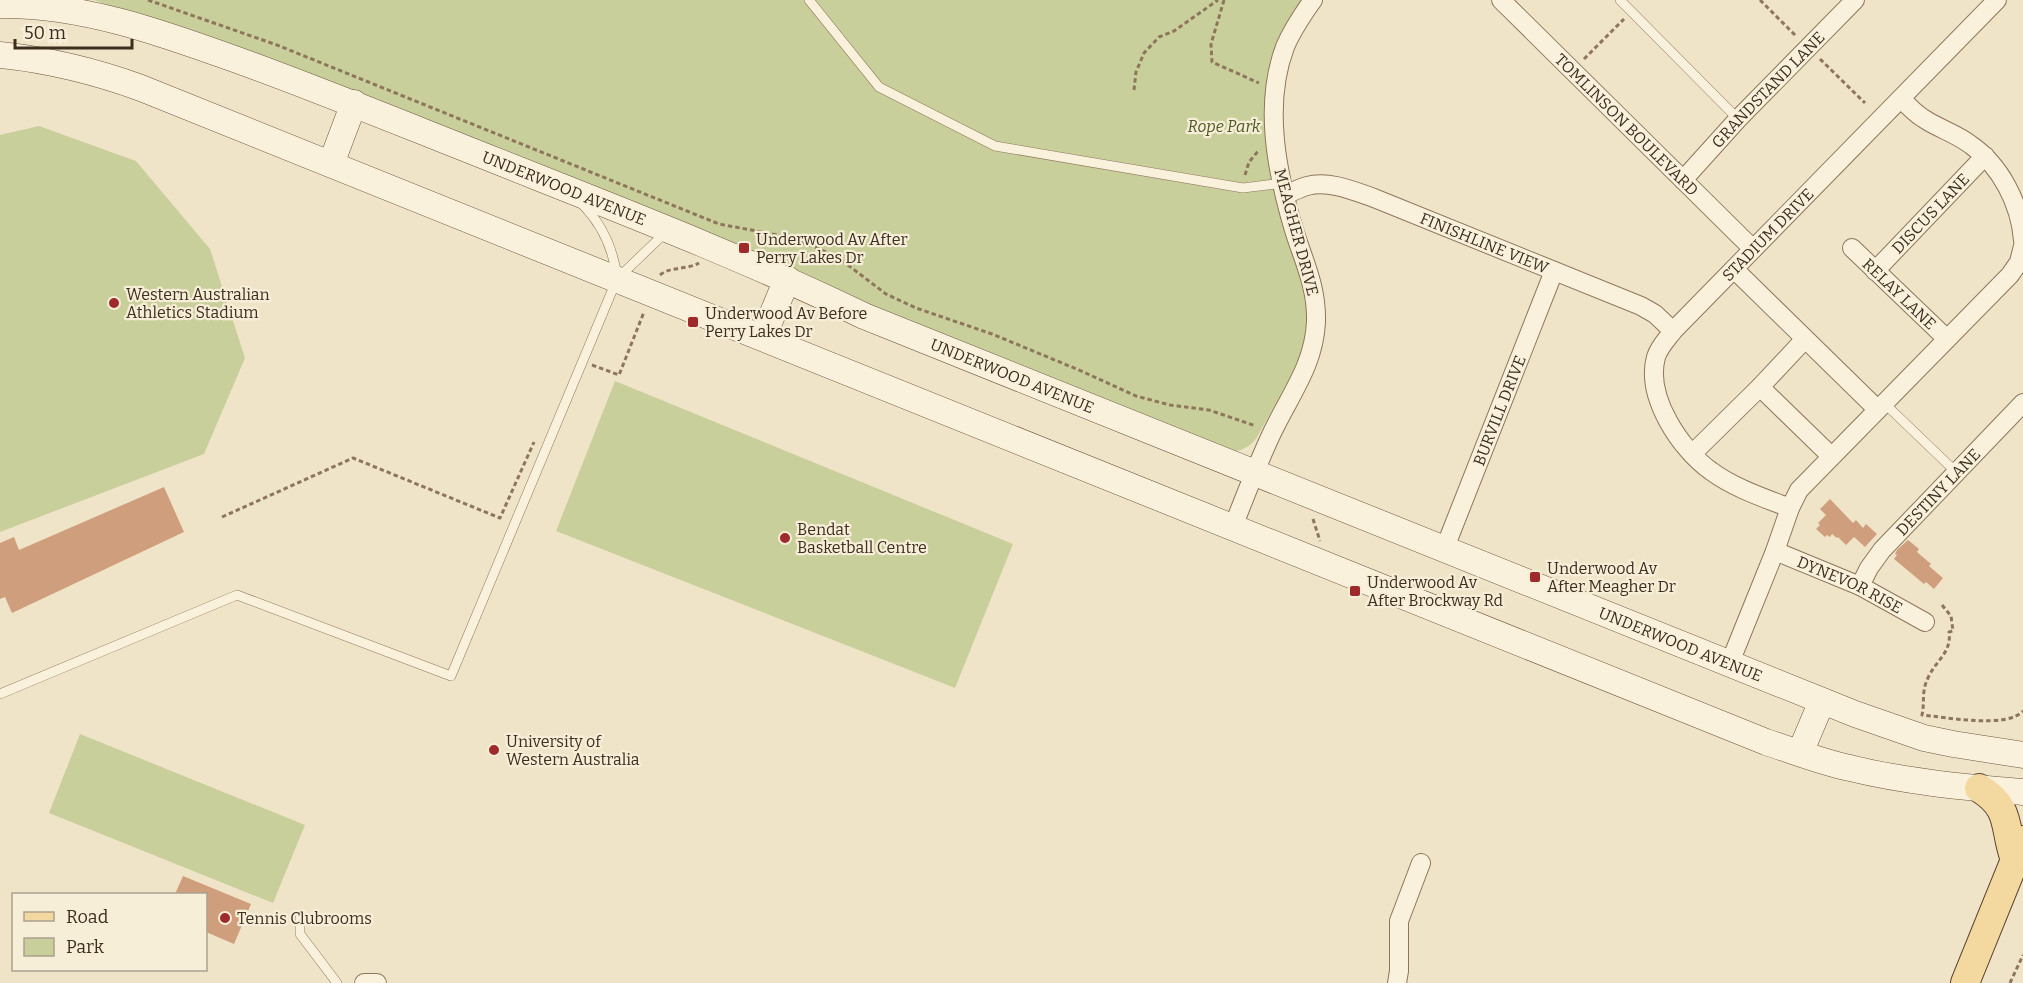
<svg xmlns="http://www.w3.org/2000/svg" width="2023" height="983" font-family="Bitter,serif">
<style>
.green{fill:#c9cf9b}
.building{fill:#cf9f7d}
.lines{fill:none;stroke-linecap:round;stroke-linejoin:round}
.lane-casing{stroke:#8d765c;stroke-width:10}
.street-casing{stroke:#8d765c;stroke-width:20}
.secondary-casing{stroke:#6f573f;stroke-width:27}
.primary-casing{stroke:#5b4430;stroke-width:30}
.path{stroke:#8d765c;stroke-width:3;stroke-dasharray:4.5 3;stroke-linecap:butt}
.lane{stroke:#faf1dc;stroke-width:9}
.street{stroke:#faf1dc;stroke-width:18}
.secondary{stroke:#faf1dc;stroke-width:26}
.primary{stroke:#f3d9a0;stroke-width:28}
.poi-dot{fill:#9e2a2b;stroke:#f7eed8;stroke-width:2}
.labels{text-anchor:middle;stroke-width:4.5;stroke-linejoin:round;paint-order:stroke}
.street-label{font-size:16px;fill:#3d2e20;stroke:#f7eed8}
.park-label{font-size:16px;font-style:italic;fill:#4d5a26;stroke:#f7eed8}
.poi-label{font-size:16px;fill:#3d2e20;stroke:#f7eed8;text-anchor:start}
</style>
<rect width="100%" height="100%" fill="#f0e4c8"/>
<path class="green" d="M94,0H1307L1266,135L1277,206L1304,281L1308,313L1304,347L1289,380L1257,437C1251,446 1245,449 1234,452L160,24Z
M39,126L136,161L210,249L245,358L204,454L0,532V135Z
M615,381L1013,544L955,688L556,531Z
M80,734L305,825L273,903L49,813Z"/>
<path class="building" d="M164,487L184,532L12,613L5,597L0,599V543L14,537L19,550Z
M1830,499L1853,523L1856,520L1863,528L1866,524L1877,534L1865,547L1854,537L1846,545L1838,537L1837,538L1832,534L1830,537L1827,535L1825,537L1816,529L1820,525L1818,523L1826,515L1820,509Z
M1908,540L1919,549L1917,552L1931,564L1929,566L1943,578L1934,589L1926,582L1924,584L1894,559L1897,555L1895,554L1897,550Z
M183,876L251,904L234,944L206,932V894H175Z"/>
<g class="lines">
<g class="lane-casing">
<path id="lane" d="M809,0L879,87L995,146L1243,188L1283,183
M1620,0L1738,119
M582,204C602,224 613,248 617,277
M1884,403L1956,472
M0,694L237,595L451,676L617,279L666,232
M300,916V934L337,983"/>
</g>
<g class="street-casing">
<g id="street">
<path id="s1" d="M1501,0L1753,249"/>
<path d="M1901,99C1909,106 1916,115 1926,120C1940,129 1957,134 1971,145C2001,166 2020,204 2023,240"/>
<path id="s2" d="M1683,180L1738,119L1855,0"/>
<path id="s3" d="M1285,195C1292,192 1300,188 1307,186C1329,180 1354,191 1374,198L1641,306L1655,314L1673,331"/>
<path id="s4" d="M1852,248L1947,339"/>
<path d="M1734,269L1877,409"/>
<path id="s5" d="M1875,271L1985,156"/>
<path d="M1760,387L1831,456"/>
<path d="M1692,454L1760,387L1805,339"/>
<path id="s6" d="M1790,508C1764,498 1734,488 1711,471C1681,450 1645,397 1656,357C1659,347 1667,339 1673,331L1997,0"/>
<path d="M1233,527C1245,496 1257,465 1271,435C1289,396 1314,366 1316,322C1317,287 1304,262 1294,230C1277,173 1263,105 1285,47C1292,30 1303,14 1313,0"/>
<path id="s7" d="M1444,550L1554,271"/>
<path id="s8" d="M1775,551L1860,586L1925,622"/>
<path id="s9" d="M1860,586L1869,568L1882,550L2023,403"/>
<path d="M1729,665L1775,551L1790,508L1799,490L2010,275L2019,262L2023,246"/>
<path d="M364,983H377"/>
<path d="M1397,983L1399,971V921L1421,863"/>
</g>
</g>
<g class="secondary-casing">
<g id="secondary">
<path id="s10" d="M0,5C87,4 170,36 251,65C319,90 386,117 454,144C591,199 730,251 864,316L1855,714L1924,738L1953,744L2023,755"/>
<path d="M0,55C49,60 94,71 141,88L1766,742C1794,751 1821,762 1850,768C1906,782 1965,787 2023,792"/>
<path d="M331,164L354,103"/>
<path d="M763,337L787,279"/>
<path d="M1800,753L1822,701"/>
</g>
</g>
<g class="primary-casing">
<path id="primary" d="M1979,788C2013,809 2003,828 2015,860
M1965,983L2023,840"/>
</g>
<path class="path" d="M148,0L277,45L719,224L778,235L818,248L840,259L886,294L916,308L992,334L1079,370L1136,396L1170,405L1209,410L1256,426
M1224,0L1211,44L1212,62L1259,83
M1760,0L1797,37
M1584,59L1624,19
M1820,59L1865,103
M1134,90L1136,72L1144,53L1159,37L1174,31L1218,0
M1245,175L1249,162L1259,150
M660,275C671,266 687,270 699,263
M592,365L619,375L644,312
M222,517L353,458L500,518L534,442
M1313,519L1320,541
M1942,605L1951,616L1953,631L1949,632C1952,653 1935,661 1928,678C1921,692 1925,702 1922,715C1945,717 2007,729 2023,711
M2010,983L2023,955"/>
<use href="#lane" class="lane"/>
<use href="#street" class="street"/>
<use href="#secondary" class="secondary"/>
<use href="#primary" class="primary"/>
</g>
<g class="poi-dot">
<rect x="738" y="242" width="12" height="12" rx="3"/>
<circle cx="114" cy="303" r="6"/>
<rect x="687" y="316" width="12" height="12" rx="3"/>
<circle cx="785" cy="538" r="6"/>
<rect x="1529" y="571" width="12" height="12" rx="3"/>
<rect x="1349" y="585" width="12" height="12" rx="3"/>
<circle cx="494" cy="750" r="6"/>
<circle cx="225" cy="918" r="6"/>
</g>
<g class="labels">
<g class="street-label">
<text dy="6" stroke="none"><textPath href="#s2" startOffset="124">GRANDSTAND LANE</textPath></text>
<text dy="6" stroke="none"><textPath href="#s1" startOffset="177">TOMLINSON BOULEVARD</textPath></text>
<text dy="6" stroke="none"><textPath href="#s10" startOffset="596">UNDERWOOD AVENUE</textPath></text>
<text dy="6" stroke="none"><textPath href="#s5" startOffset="80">DISCUS LANE</textPath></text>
<text transform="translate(1297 232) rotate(75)" y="6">MEAGHER DRIVE</text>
<text dy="6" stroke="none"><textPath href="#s6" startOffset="387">STADIUM DRIVE</textPath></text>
<text dy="6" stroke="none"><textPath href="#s3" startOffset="212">FINISHLINE VIEW</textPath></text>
<text dy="6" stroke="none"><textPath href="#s4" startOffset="66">RELAY LANE</textPath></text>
<text dy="6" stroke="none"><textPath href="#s10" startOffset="1082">UNDERWOOD AVENUE</textPath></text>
<text dy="6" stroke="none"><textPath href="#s7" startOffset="150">BURVILL DRIVE</textPath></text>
<text dy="6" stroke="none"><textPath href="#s9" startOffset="123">DESTINY LANE</textPath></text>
<text dy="6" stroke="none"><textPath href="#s8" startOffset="82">DYNEVOR RISE</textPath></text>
<text dy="6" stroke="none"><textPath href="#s10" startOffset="1802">UNDERWOOD AVENUE</textPath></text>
</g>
<g class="park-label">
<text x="1224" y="132">Rope Park</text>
</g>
<g class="poi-label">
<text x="756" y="245">Underwood Av After<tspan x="756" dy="18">Perry Lakes Dr</tspan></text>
<text x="126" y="300">Western Australian<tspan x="126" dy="18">Athletics Stadium</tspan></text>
<text x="705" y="319">Underwood Av Before<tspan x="705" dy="18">Perry Lakes Dr</tspan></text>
<text x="797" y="535">Bendat<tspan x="797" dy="18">Basketball Centre</tspan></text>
<text x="1547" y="574">Underwood Av<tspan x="1547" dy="18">After Meagher Dr</tspan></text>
<text x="1367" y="588">Underwood Av<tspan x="1367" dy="18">After Brockway Rd</tspan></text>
<text x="506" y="747">University of<tspan x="506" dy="18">Western Australia</tspan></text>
<text x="237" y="924">Tennis Clubrooms</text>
</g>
</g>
<rect x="12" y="893" width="195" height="78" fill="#f7eed8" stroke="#ada18e" stroke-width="1.5"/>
<rect x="24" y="912" width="30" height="9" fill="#f3d9a0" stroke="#ada18e" stroke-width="1.5"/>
<text x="66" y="923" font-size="18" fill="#3d2e20">Road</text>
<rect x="24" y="938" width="30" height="18" fill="#c9cf9b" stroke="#ada18e" stroke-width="1.5"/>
<text x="66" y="953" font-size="18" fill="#3d2e20">Park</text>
<path d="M15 39v9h117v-9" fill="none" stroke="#3d2e20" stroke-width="3"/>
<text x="24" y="39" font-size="18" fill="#3d2e20" stroke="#f7eed8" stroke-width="4.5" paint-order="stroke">50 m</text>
</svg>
